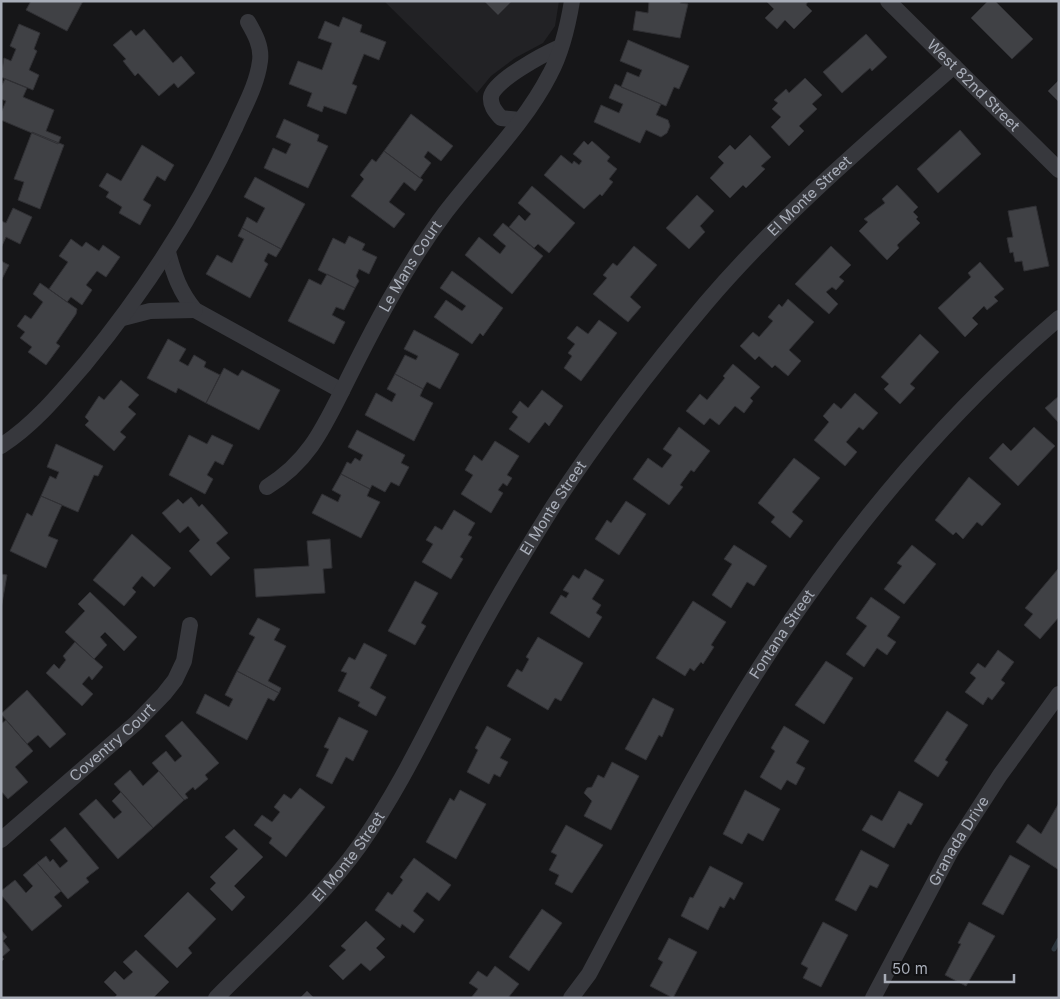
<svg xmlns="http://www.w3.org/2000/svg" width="1060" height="999" font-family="Inter,sans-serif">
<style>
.built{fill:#222225}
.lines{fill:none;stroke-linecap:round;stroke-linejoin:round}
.stream{stroke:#2c353c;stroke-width:5}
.building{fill:#404145;stroke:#303034}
.minor{stroke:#37383d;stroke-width:16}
.labels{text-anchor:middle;stroke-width:4;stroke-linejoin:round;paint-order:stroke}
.street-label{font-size:15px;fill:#a8adb8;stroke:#111113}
</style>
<rect width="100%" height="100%" fill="#161618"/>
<path class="built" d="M384,1H559L555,26L543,43L515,58L491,76L477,93Z"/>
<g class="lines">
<path class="stream" d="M1054,949L1059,940"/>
</g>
<path class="building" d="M31,1H83L67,31L26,10Z
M484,1H512L498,15Z
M644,1H681L680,3L688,4L680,38L633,30L636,11L648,13L649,2Z
M766,1H808L806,5L812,11L794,29L785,20L777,29L765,18L774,9Z
M988,1H995L1033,39L1012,59L971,18Z
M343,17L362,25L360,32L386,42L379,60L364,54L352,84L357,86L346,114L324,106L322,112L307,106L312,93L289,84L298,61L322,70L332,43L318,38L325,21L339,27Z
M19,24L40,33L34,49L37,51L29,70L39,75L33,90L1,77L4,58L11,61L16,49L10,46Z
M144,29L173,63L181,56L195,73L178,88L174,83L159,96L138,73L135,76L123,61L126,59L113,45L131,30L136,36Z
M866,34L887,57L872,71L870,68L842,93L823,72Z
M628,40L689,66L679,89L674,87L666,106L621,87L627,72L639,77L642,70L620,61Z
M805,78L822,95L812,104L817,109L799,126L804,131L789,146L771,127L781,117L772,109L778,103L774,100L786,89L789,93Z
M5,79L27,88L23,97L54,110L46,131L61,137L58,144L1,120V113L6,101L1,99V87Z
M1059,80V102L1048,91Z
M615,84L661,104L656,115L668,120L670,126L667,133L661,137L646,130L640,143L594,122L601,105L619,113L623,104L609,98Z
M411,114L453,146L441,161L428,151L424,157L431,163L420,178L384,151Z
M284,119L319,135L317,141L328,146L308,188L264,168L273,148L286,154L291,144L276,137Z
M960,130L981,154L938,193L917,169Z
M32,132L64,145L40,209L18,200L24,182L14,179Z
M750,135L771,157L761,166L765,169L746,188L743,185L730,198L710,178L724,163L718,157L730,145L735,150Z
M584,141L588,145L592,141L610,157L607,161L617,169L609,179L613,182L602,196L600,194L584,209L544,175L561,155L572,164L574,161L579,165L582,161L573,154Z
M142,145L174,165L165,181L157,176L143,200L151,205L140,225L119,213L122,207L106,197L109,192L99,186L107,173L121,181Z
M384,151L423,180L415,191L404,182L389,202L405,214L394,228L351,196L364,179L360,175L372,159L376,162Z
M255,177L305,204L281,249L242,228L247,217L257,223L265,208L244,197Z
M897,185L918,207L913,212L918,217L916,219L920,223L897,245L899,248L887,260L859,231L868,222L864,219L885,203L882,199Z
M532,186L575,223L549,253L538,244L534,248L509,227L519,215L525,221L531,214L518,203Z
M697,195L714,211L700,226L705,232L689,249L666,228Z
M1036,206L1049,266L1024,271L1022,261L1015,262L1013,252L1010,253L1007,238L1013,237L1008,211Z
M13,208L32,217L20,244L6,237L1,248V221L6,223Z
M503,223L543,256L512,294L465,255L479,237L500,254L506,246L493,235Z
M242,228L281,249L276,257L268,253L264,261L268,264L250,298L206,274L217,255L232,263L244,239L238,236Z
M349,236L365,244L362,250L377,257L369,274L359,269L356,276L359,281L355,288L318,270L333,238L345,244Z
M71,239L82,247L86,242L99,251L103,245L120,257L106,277L97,271L86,285L92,290L82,305L71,297L67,302L49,289L68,262L59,256Z
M634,246L657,265L630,297L641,307L628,322L593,294L607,278L603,275L613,263L617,266Z
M831,246L851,265L839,277L844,281L836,290L832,287L826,292L838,304L829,314L795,284Z
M1,261L9,265L1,281Z
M980,262L1004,289L994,297L998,301L987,310L984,306L972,318L978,324L965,337L938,308L971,277L968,273Z
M452,271L503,308L483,336L480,333L472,344L434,317L446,300L462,311L466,306L440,288Z
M327,274L355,288L344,310L336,307L332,315L345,322L334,344L288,321L309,279L321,285Z
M40,283L77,309L76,314L56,343L60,346L46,365L28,352L32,347L20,338L25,332L17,326L25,315L31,319L43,302L33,294Z
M788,299L814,322L789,350L801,361L788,376L775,365L772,368L759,356L755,360L740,346L753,332L759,337L773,321L768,317L779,304L782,307Z
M599,320L617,333L581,381L564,368L572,356L568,353L575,344L567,338L577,326L588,334Z
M414,330L459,354L440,389L427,382L423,389L395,374L405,355L416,360L418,356L404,349Z
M920,334L939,352L910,384L915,388L900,404L884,389L889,384L881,377Z
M168,339L186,349L179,361L188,366L194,355L206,362L204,367L220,375L206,403L178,388L176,393L147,378Z
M733,364L760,387L750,398L753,401L744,413L735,406L719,425L710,418L704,425L686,411L700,394L707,400L725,378L723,376Z
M224,368L238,376L242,370L280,390L259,430L206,403Z
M395,374L423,389L420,396L433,403L414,441L365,415L376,393L392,402L396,394L387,389Z
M121,380L139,395L128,407L136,414L120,432L126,437L114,451L85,425L89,421L85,417L99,396L104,400Z
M542,390L563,406L549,426L545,422L529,443L509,429L518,417L512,412L520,401L528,408Z
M855,393L878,413L863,430L859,427L846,442L857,452L845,466L814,440L829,422L823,416L834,403L841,409Z
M1059,396V423L1045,408Z
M679,427L710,451L694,472L691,470L680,485L683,487L669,505L633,479L648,458L662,468L672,455L663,449Z
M1034,427L1055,446L1018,486L989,458L1003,443L1011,451Z
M357,430L405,455L401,463L409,467L399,486L391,482L385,492L372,485L370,489L341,474L347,462L351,464L355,458L360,461L363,455L348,447Z
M189,435L207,444L212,435L233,445L223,465L215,461L207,475L213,479L205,494L169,475Z
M495,441L519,456L507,475L512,478L507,486L503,483L498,490L503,493L491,513L461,494L473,475L465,470L474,455L482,461Z
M56,444L103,466L98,476L94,475L78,512L41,496L50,476L56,479L59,472L47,467Z
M794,458L820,478L792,512L803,521L790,538L771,522L775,517L758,503Z
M341,474L370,489L367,496L380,502L361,538L312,513L322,494L338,502L341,495L332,490Z
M969,477L1001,504L982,526L977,522L963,539L956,532L953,535L935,520Z
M41,496L62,505L48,536L58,540L46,568L10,551L27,513L32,516Z
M191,497L199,507L202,504L228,533L216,543L230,558L211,576L189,551L200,540L188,526L180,533L162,513L178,499L183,504Z
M626,501L646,514L619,555L595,539L607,520L611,523Z
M454,510L475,523L468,535L472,537L460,557L463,559L451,579L422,562L433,544L426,540L435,526L442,530Z
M132,534L171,568L154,587L142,576L132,588L136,592L124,606L93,580Z
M330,539L332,568L323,569L325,593L256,597L254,569L309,566L307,541Z
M734,545L767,566L754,586L747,582L731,608L712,595L732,564L724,559Z
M912,545L936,564L904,604L884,589L902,566L897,563Z
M585,569L604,580L592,599L601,605L596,613L602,617L589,638L550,613L561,595L566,598L569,593L563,590L573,575L579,579Z
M1058,569L1059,617L1040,639L1024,625L1033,614L1025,608Z
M1,574L7,575L1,609Z
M415,581L438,593L421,623L426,626L415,645L388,631Z
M90,592L137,637L124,651L105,632L100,637L107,645L94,659L65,632L85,611L78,604Z
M871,597L900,617L887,636L896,642L887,655L877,648L864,667L846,654L867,626L856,618Z
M693,601L726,622L711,645L714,647L703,664L701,662L694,671L690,668L685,676L656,658Z
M258,618L280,629L274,640L286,646L268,681L281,688L279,693L237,671L255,637L249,634Z
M538,637L583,663L561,701L555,698L548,710L507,686L517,669L522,672L529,659L526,657Z
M75,642L103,667L92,680L89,676L82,684L93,694L82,706L46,673L54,664L59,669L66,660L63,656Z
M364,643L387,655L370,688L386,697L376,716L358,706L360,702L338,691L347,673L341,671L349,657L355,660Z
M998,650L1014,662L1001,680L1005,683L992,700L988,697L983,705L965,692L976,678L970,673L978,663L985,668Z
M826,661L853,678L824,724L795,705Z
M237,671L279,693L274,701L268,698L247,740L196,713L205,694L229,707L233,699L225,695Z
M27,690L66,734L50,748L38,735L27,744L1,714Z
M653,698L674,709L662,737L659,735L646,760L625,749Z
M947,711L968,725L945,760L948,762L938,777L914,761Z
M339,717L368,731L353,761L346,757L332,784L316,776L329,749L324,747Z
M6,720L33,751L15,767L28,782L8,799L1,791V724Z
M182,721L219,763L205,775L208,779L195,790L193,787L185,794L188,798L184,800L152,763L166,751L175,762L182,756L165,736Z
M487,726L511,739L500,758L508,762L500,777L494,774L489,784L467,772L478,750L475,748Z
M784,726L809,741L796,763L805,768L796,785L787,780L781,790L760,777L775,751L771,748Z
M612,762L639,776L611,830L584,816L592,801L584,793L587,788L592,787L598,775L604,778Z
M130,770L143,786L159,771L184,800L153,828L114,784Z
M300,788L325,807L286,857L269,843L272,838L254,825L262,815L272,822L280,812L274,807L284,794L291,799Z
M460,790L486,804L456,859L426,842L450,798L454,801Z
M745,790L780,809L763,841L748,833L742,844L723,834Z
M899,791L923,804L911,825L908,823L894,848L862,830L871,815L882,821Z
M121,792L153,828L118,859L79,814L96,799L114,819L122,812L112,801Z
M1059,803V870L1016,842L1028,824L1041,834Z
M566,825L603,845L572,893L555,884L559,875L549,870L557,855L551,852Z
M65,827L99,868L86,878L89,882L68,899L37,863L46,856L50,862L53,859L60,868L68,861L50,840Z
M234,829L263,857L234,886L245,897L232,911L210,889L216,883L210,877L238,849L225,837Z
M861,850L889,865L877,888L870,885L856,911L835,900Z
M1010,855L1030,866L1003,915L982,904Z
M414,858L451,885L439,901L427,892L413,911L424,920L414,933L402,924L400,928L375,910L388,892L392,895L403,880L400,877Z
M37,863L61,891L54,897L62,906L32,931L1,895V891L15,880L26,893L33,886L23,875Z
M710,866L743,883L734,900L730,897L724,908L720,906L708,930L681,916L690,897L693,898Z
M188,892L216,919L188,948L192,953L177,968L144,936Z
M542,909L562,923L529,971L509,957Z
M366,921L385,939L376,948L385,957L370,971L361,963L343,980L329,966L346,950L341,946Z
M823,922L848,935L821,987L803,978L808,968L801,964Z
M969,922L995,936L966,986L945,975L961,944L958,943Z
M1,930L7,937L3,941L10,950L2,957L4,959L1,962Z
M669,938L697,952L673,998L650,986L663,962L658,959Z
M136,950L169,982L153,998H114L117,995L104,982L115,971L124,980L133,972L123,962Z
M495,966L519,984L508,998H471L478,989L469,983L478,971L487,977Z
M307,991L314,998H300Z"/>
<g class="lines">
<g class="minor">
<path id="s1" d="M888,1L1059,170"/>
<path d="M520,120L501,118C496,112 490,106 491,97C493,81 544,54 560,47"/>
<path d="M168,252C174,275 180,292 195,310L342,391"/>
<path d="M123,318L150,311L195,310"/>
<path d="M1,446C34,425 60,393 85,364C145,291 195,214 235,128C244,107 257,85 260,61C262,47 255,34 248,22"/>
<path id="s2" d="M267,487C306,463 321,433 341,393C371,332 404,268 445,213C480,167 524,125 550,74C562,52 568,25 572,1"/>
<path id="s3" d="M1,840L136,723L164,694L175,680L184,661L190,625"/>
<path id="s4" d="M216,998C264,949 321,900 360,845C401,787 430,723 463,661C491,608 522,556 554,505C600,435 652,367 706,303C780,216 869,141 954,66"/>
<path id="s5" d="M571,998L589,974C642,875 693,773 753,678C837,545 939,420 1059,318"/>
<path id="s6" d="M873,998L951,851L1000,775L1059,694"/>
</g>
</g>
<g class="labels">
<g class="street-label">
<text dy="5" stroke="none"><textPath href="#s1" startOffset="120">West 82nd Street</textPath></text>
<text dy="5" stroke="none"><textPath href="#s4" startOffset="1004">El Monte Street</textPath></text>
<text dy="5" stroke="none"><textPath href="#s2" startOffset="266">Le Mans Court</textPath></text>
<text dy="5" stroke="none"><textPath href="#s4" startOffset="599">El Monte Street</textPath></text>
<text dy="5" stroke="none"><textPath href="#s5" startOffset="421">Fontana Street</textPath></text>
<text dy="5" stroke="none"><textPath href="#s3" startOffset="148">Coventry Court</textPath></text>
<text dy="5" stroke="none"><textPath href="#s6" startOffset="179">Granada Drive</textPath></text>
<text dy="5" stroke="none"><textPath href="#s4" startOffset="194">El Monte Street</textPath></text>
</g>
</g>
<rect width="1060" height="999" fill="none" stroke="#a8adb8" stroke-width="5"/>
<path d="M885 974v8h129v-8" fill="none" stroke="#a8adb8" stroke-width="2.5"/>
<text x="892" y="974" font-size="15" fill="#a8adb8" stroke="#111113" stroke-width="4" paint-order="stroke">50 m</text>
</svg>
